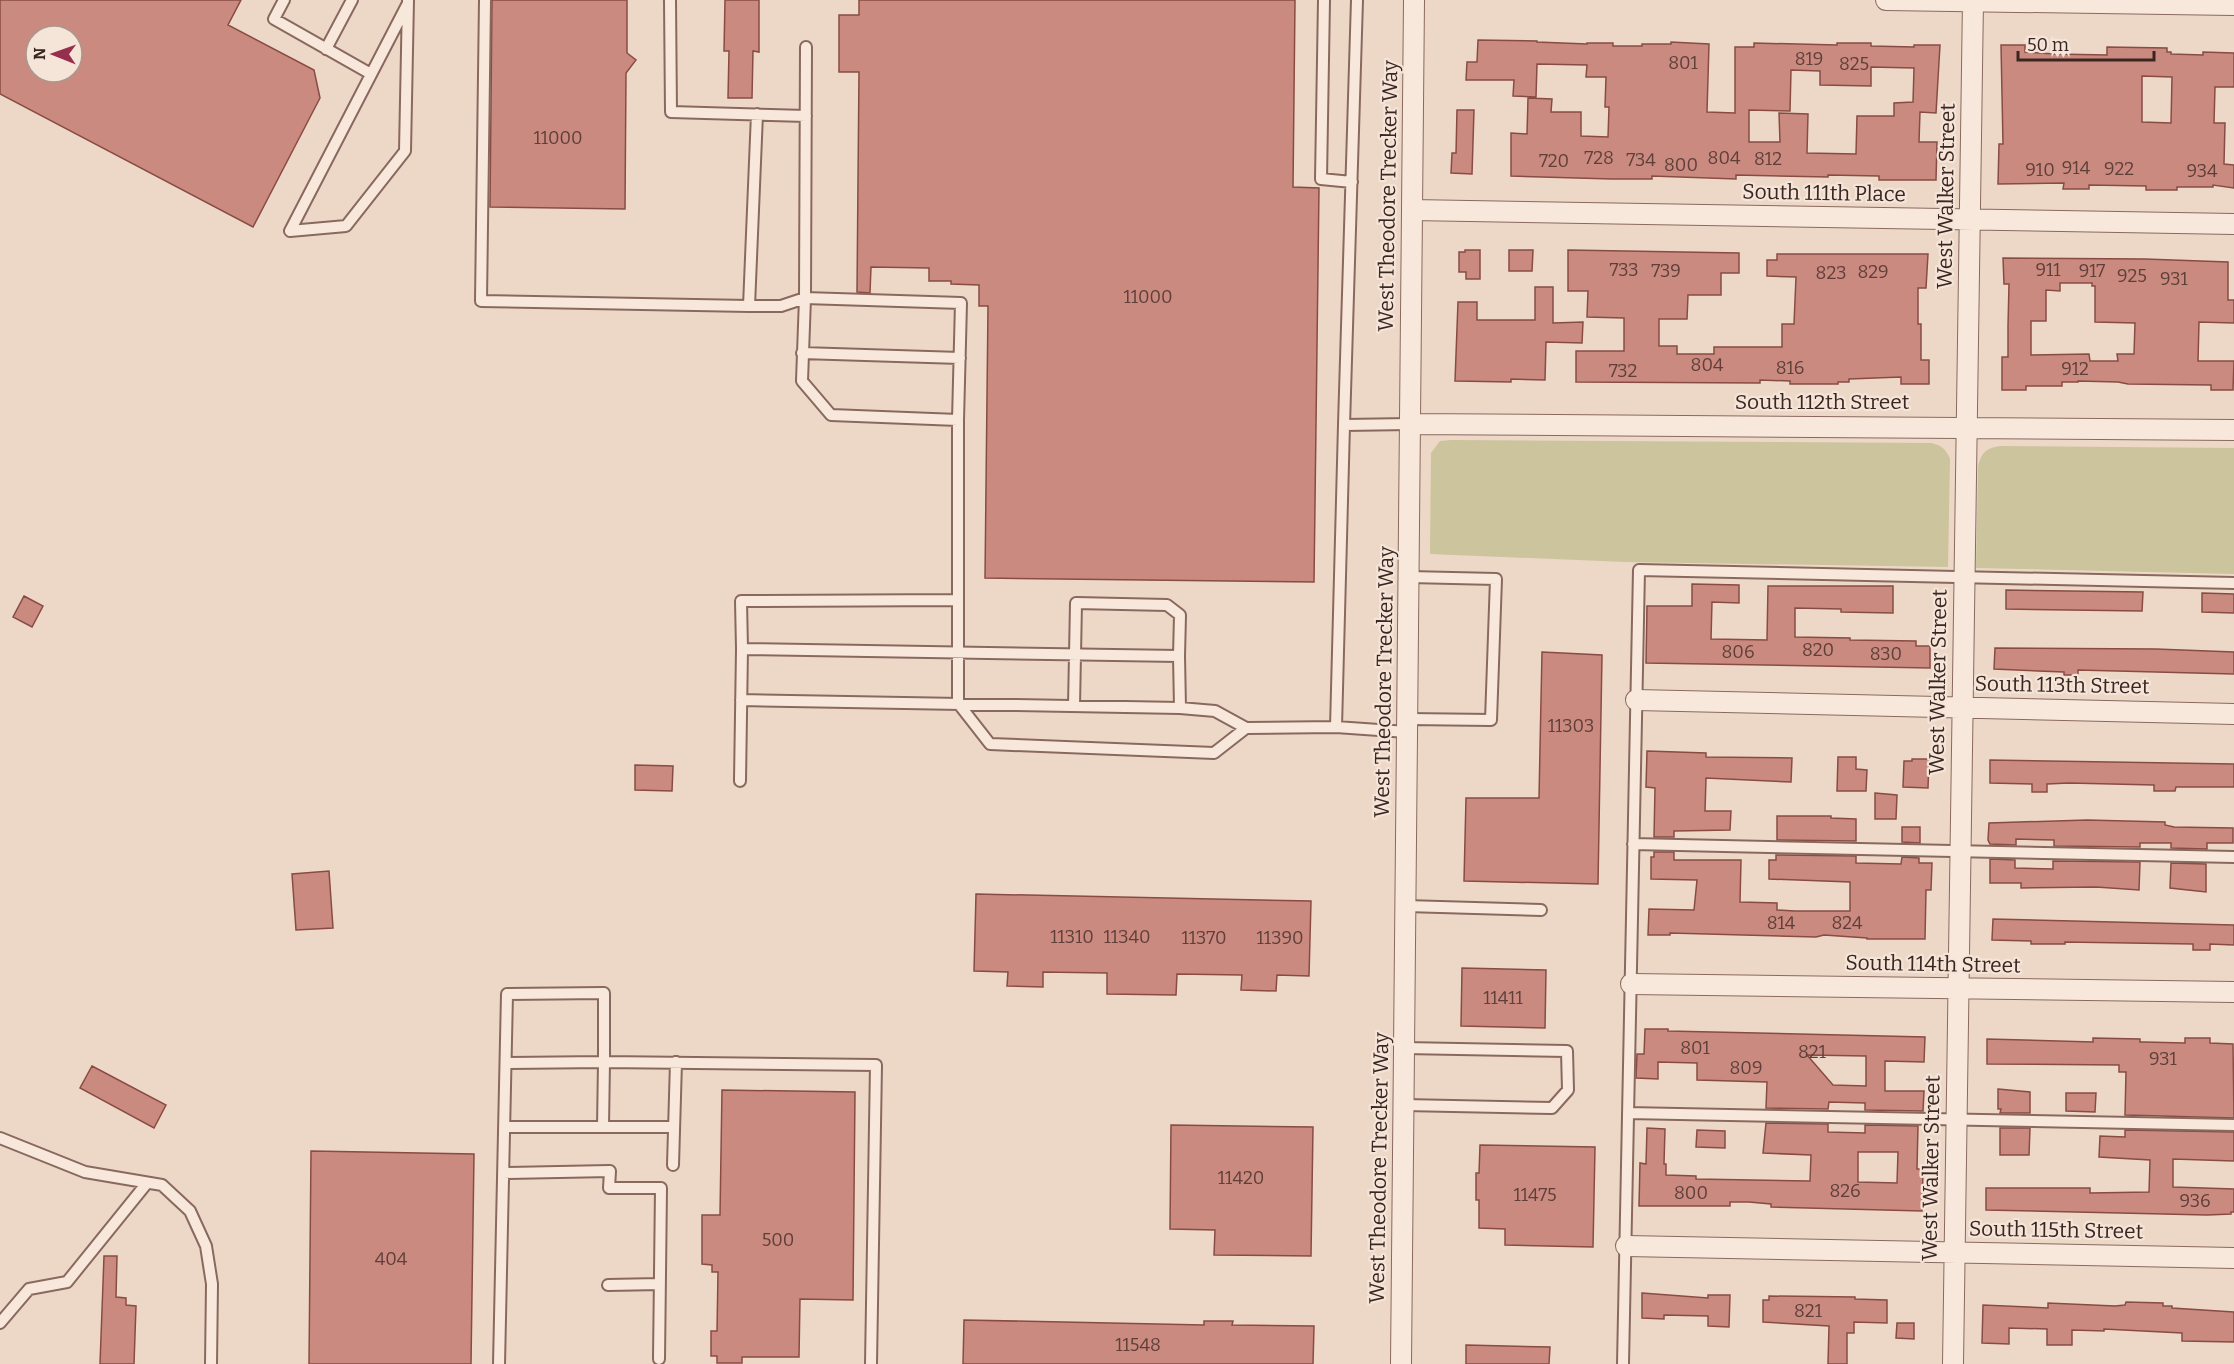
<svg xmlns="http://www.w3.org/2000/svg" width="2234" height="1364" font-family="Bitter,serif">
<style>
.green{fill:#ccc49c}
.building{fill:#ca8a80;stroke:#884c44;stroke-width:1.5;fill-rule:evenodd}
.lines{fill:none;stroke-linecap:round;stroke-linejoin:round}
.lane-casing{stroke:#89695e;stroke-width:14}
.street-casing{stroke:#89695e;stroke-width:22}
.lane{stroke:#f8e8dc;stroke-width:10}
.street{stroke:#f8e8dc;stroke-width:20}
.labels{text-anchor:middle;stroke-width:4.5;stroke-linejoin:round;paint-order:stroke}
.number-label{font-size:18px;fill:#5e3f39}
.street-label{font-size:21px;fill:#3a2621;stroke:#f5e4d8}
</style>
<rect width="100%" height="100%" fill="#edd8c8"/>
<path class="green" d="M1451,440L1932,443C1942,446 1946,449 1950,459L1948,567L1625,562L1430,554L1431,453L1440,441Z
M2000,446L2234,448V574L1976,568L1978,467C1981,453 1986,448 2000,446Z"/>
<path class="building" d="M0,0H241L228,25L314,70L320,98L253,227L0,94ZM36,36H72V72H36Z
M492,0H627V53L636,60L626,73L625,209L490,207Z
M725,0H759V52L753,51L752,98H728L729,51H724Z
M859,0H1295L1293,187L1319,188L1314,582L985,578L988,306H979V285L951,284V281H929V268L871,267L870,293L857,292L859,72H839V15H859Z
M1478,40L1537,41V42L1587,44V43H1613V46H1642V44H1671V42L1709,44L1707,112L1735,113V47H1754V43L1837,45V43H1871V46L1914,47V45H1940L1936,113L1920,112L1919,142H1937L1936,180H1879V176L1828,175V177L1736,175V179L1652,176V179H1612L1511,176V133L1527,134L1528,98L1552,99L1551,112H1581V136L1608,137L1609,107H1605L1606,77H1586L1587,65L1537,64L1536,97L1513,96L1514,80H1466L1467,62H1477ZM1871,67L1914,68L1913,102L1894,103V116H1857L1856,154L1807,153L1808,114L1779,113L1780,142H1749V110L1790,111L1791,70L1820,71V85L1871,86Z
M2001,45H2025V52L2055,54L2107,55V47L2167,48V52H2171V54L2203,55V52L2234,53V87H2215L2214,123H2225L2224,164L2234,165V188L2213,185V187H2177V190H2146V186L2089,185V189H2063L2064,183L1998,184L1999,144H2003ZM2142,76L2172,77L2171,123L2142,122Z
M1457,110H1474L1472,174L1451,173L1452,153H1456Z
M1465,250H1480V279H1466V272H1459V252H1465Z
M1509,250H1533L1532,271H1509Z
M1568,250L1739,253V273H1721V295H1688L1687,319H1659V346H1677V354H1714V347H1782V324H1794L1796,277L1767,276V260H1777V254H1928L1926,288H1918V324H1921V360H1929V384H1901V377L1849,379V382H1838V384H1790V381L1760,380V383L1576,382V351H1624V318L1587,317L1588,291H1568Z
M2003,258L2145,259L2228,262V300H2234V323L2199,322L2198,361H2234L2233,390H2211V385L2128,384L2118,382L2078,381V382H2062V386H2026V390H2002V357H2008V326L2009,284H2004ZM2060,283H2092V286H2095V322L2135,323L2134,354H2117L2118,361H2090L2089,354L2031,355V321H2046V290L2060,291Z
M1535,287H1553V323L1583,322L1582,343L1546,342L1545,380L1511,379V382L1455,381L1458,302H1477V320H1535Z
M1692,584L1739,585V603L1712,602L1711,639L1767,640L1768,586H1893V613L1841,612V609L1795,608V637L1850,638V640L1916,641V646H1930V668L1646,663L1647,606H1692Z
M2006,590L2143,592L2142,611L2006,609Z
M2202,593L2234,594V613L2202,612Z
M24,596L43,606L32,627L13,617Z
M1995,648L2156,649L2234,652V674L2078,670V675H2064V672L1994,669Z
M1542,652L1602,655L1598,884L1464,881L1466,798H1539Z
M1647,751L1706,753V757L1792,758L1791,782L1706,778L1705,811H1731L1730,830L1674,831V837H1654L1655,788L1646,787Z
M1838,757H1856V769L1867,770L1866,791H1837Z
M1912,759H1929L1928,788L1903,787L1904,761H1912Z
M1990,760L2234,764V787H2176L2175,791H2154V785L2069,783L2047,784V792H2032V784L1990,783Z
M635,765L673,766L672,791L635,790Z
M1875,793L1897,795L1896,819H1875Z
M1777,816H1831V818L1856,819V841L1777,840Z
M2087,820L2165,822V825L2174,827L2233,828V843H2207V849L2171,848V843H2140V847L2054,846V840L2016,839V845L1990,844L1988,840L1989,823Z
M1902,827H1920V843L1902,842Z
M1654,852H1674V860H1741L1740,902L1777,903V910L1795,911H1850V882L1769,879V860H1776V855L1856,856V863L1901,864L1902,857L1919,858V863H1932L1931,890H1926L1925,939H1867V938L1824,935L1816,937L1670,933V935H1648L1649,909L1694,910L1697,880L1651,879V857H1654Z
M1990,859L2015,860V868L2053,869V861L2140,862L2139,890L2096,887L2021,888V883H1990Z
M2171,863L2206,864V892L2170,888Z
M329,871L333,928L296,930L292,874Z
M976,894L1311,901L1309,976L1277,975L1276,991L1241,990L1242,975L1177,974L1176,995L1107,994V973L1043,972V987L1007,986L1008,972L974,971Z
M1993,919L2234,925V945L2210,944V950H2193V944L2065,942V944H2031V941L1992,940Z
M1462,968L1546,970L1545,1028L1461,1026Z
M1645,1029H1668V1031L1925,1037L1924,1062L1885,1061V1091H1924L1923,1111L1865,1110V1103L1829,1102L1828,1109L1766,1108L1767,1082L1697,1080V1063L1658,1062V1079L1636,1078L1637,1054H1644ZM1807,1055L1866,1056V1086L1833,1085Z
M2093,1038L2140,1039V1042H2144L2185,1043V1038H2210V1043L2233,1044L2234,1118L2125,1115L2126,1072H2119V1065L1987,1064V1039L2093,1042Z
M92,1066L166,1105L154,1128L80,1088Z
M1998,1089L2030,1092V1113H2000L2001,1109H1998Z
M722,1090L855,1092L853,1300L800,1299L799,1357H742V1363H717V1356H711V1331H717L718,1272H712V1265L702,1264V1215H720Z
M2066,1093H2096L2095,1112L2066,1111Z
M1766,1123L1828,1124V1132L1865,1133V1125L1918,1126L1917,1169H1923L1922,1211L1771,1207V1204L1749,1202H1730V1206H1639L1640,1163L1646,1164L1647,1128L1665,1129L1664,1164H1666V1175L1696,1176V1179L1810,1181L1811,1155L1763,1153ZM1858,1152H1898L1897,1183L1858,1182Z
M1171,1125L1313,1127L1311,1256L1214,1255L1215,1230L1170,1229Z
M2000,1128H2030L2029,1155H2000Z
M1697,1130L1725,1131V1148L1696,1147Z
M2125,1130L2234,1132V1161L2173,1159V1187L2234,1189V1212H2231V1214L2207,1215L1986,1210V1188H2090V1193L2149,1192L2150,1160L2099,1157L2100,1136L2125,1137Z
M1480,1145L1595,1147L1593,1247L1505,1245V1229L1479,1228V1200H1476V1173H1479Z
M311,1151L474,1154L471,1364H309Z
M104,1256H117L116,1297L126,1298V1305L136,1306L134,1364H100Z
M1642,1293L1708,1298V1295H1730L1729,1327L1708,1326V1316L1664,1315V1319L1642,1318Z
M1769,1296L1855,1297V1299L1887,1300V1323L1854,1322V1333H1847V1364H1828L1829,1326L1763,1322V1300H1769Z
M2126,1302L2163,1303V1306H2172V1308L2234,1312V1342L2182,1341V1333L2104,1329V1331L2072,1330V1345H2047V1329L2009,1328V1344L1982,1343L1983,1305L2048,1308V1303L2115,1306L2125,1305Z
M964,1320L1204,1325V1321H1233L1232,1325L1314,1326L1313,1364H963Z
M1897,1323H1914V1339L1896,1338Z
M1466,1345L1550,1347L1549,1364H1466Z"/>
<g class="lines">
<g class="lane-casing">
<path id="lane" d="M284,0L274,19L371,74
M485,0L481,301L749,306L757,114
M670,0L671,112L806,116
M1324,0L1321,179L1352,182
M806,47L805,298L802,381L831,415L958,420V703L990,744L1214,753L1246,728
M326,49L352,0
M290,231L346,226L405,151L408,0
M290,231L407,5
M749,306H781L805,298L961,303L958,420
M802,353L960,358
M1344,425L1357,0
M742,649L741,601L957,600
M741,700L1180,708L1215,711L1246,728L1336,727L1407,732
M1074,706L1076,603L1167,605L1180,615L1179,656
M1408,719L1491,720L1496,579L1409,577
M1336,727L1344,425L1410,424
M740,781L742,649L1179,656L1180,708
M1633,844L2234,857
M1406,906L1541,910
M506,1063L604,1062L603,1127
M1404,1105L1552,1108L1568,1090L1567,1051L1404,1048
M1628,1113L2234,1125
M504,1127H674
M0,1138L85,1172L162,1185L190,1211L206,1246L212,1284L211,1364
M673,1165L676,1062
M503,1173L610,1171L609,1188H661L659,1359
M608,1285L660,1284
M0,1323L29,1289L67,1282L147,1183
M499,1364L507,994L604,993V1062L876,1065L871,1364
M1623,1364L1639,570L2234,583"/>
</g>
<g class="street-casing">
<path id="street" d="M1886,0L2234,5
M1412,210L2234,224
M1410,424L2234,430
M1636,700L2234,714
M1631,984L2234,992
M1626,1246L2234,1258
M1401,1364L1414,0
M1953,1364L1973,0"/>
</g>
<use href="#lane" class="lane"/>
<use href="#street" class="street"/>
</g>
<g class="labels">
<g class="number-label">
<text x="1809" y="65">819</text>
<text x="1683" y="69">801</text>
<text x="1854" y="70">825</text>
<text x="558" y="144">11000</text>
<text x="1599" y="164">728</text>
<text x="1724" y="164">804</text>
<text x="1768" y="165">812</text>
<text x="1641" y="166">734</text>
<text x="1554" y="167">720</text>
<text x="1681" y="171">800</text>
<text x="2076" y="174">914</text>
<text x="2119" y="175">922</text>
<text x="2040" y="176">910</text>
<text x="2202" y="177">934</text>
<text x="1624" y="276">733</text>
<text x="2048" y="276">911</text>
<text x="1666" y="277">739</text>
<text x="2092" y="277">917</text>
<text x="1873" y="278">829</text>
<text x="1831" y="279">823</text>
<text x="2132" y="282">925</text>
<text x="2174" y="285">931</text>
<text x="1148" y="303">11000</text>
<text x="1707" y="371">804</text>
<text x="1790" y="374">816</text>
<text x="2075" y="375">912</text>
<text x="1623" y="377">732</text>
<text x="1818" y="656">820</text>
<text x="1738" y="658">806</text>
<text x="1886" y="660">830</text>
<text x="1571" y="732">11303</text>
<text x="1781" y="929">814</text>
<text x="1847" y="929">824</text>
<text x="1072" y="943">11310</text>
<text x="1127" y="943">11340</text>
<text x="1204" y="944">11370</text>
<text x="1280" y="944">11390</text>
<text x="1503" y="1004">11411</text>
<text x="1695" y="1054">801</text>
<text x="1812" y="1058">821</text>
<text x="2163" y="1065">931</text>
<text x="1746" y="1074">809</text>
<text x="1241" y="1184">11420</text>
<text x="1845" y="1197">826</text>
<text x="1691" y="1199">800</text>
<text x="1535" y="1201">11475</text>
<text x="2195" y="1207">936</text>
<text x="778" y="1246">500</text>
<text x="391" y="1265">404</text>
<text x="1808" y="1317">821</text>
<text x="1138" y="1351">11548</text>
</g>
<g class="street-label">
<text transform="translate(1824 193) rotate(1)" y="7">South 111th Place</text>
<text transform="translate(1388 196) rotate(-89)" y="7">West Theodore Trecker Way</text>
<text transform="translate(1946 196) rotate(-89)" y="7">West Walker Street</text>
<text x="1822" y="409">South 112th Street</text>
<text transform="translate(1384 682) rotate(-89)" y="7">West Theodore Trecker Way</text>
<text transform="translate(1938 682) rotate(-89)" y="7">West Walker Street</text>
<text transform="translate(2062 685) rotate(1)" y="7">South 113th Street</text>
<text transform="translate(1933 964) rotate(1)" y="7">South 114th Street</text>
<text transform="translate(1379 1168) rotate(-89)" y="7">West Theodore Trecker Way</text>
<text transform="translate(1931 1168) rotate(-89)" y="7">West Walker Street</text>
<text transform="translate(2056 1230) rotate(1)" y="7">South 115th Street</text>
</g>
</g>
<g transform="translate(54 54) rotate(271)"><circle r="28" fill="#f5e4d8" stroke="#aa988f" stroke-width="1.5"/>
<path d="M0-4.5L10 22L0 15L-10 22Z" fill="#962f4d"/>
<text y="-9" font-size="16" font-weight="bold" text-anchor="middle" fill="#3a2621">N</text>
</g>
<path d="M2018 51v9h136v-9" fill="none" stroke="#3a2621" stroke-width="3"/>
<text x="2027" y="51" font-size="18" fill="#3a2621" stroke="#f5e4d8" stroke-width="4.5" paint-order="stroke">50 m</text>
</svg>
